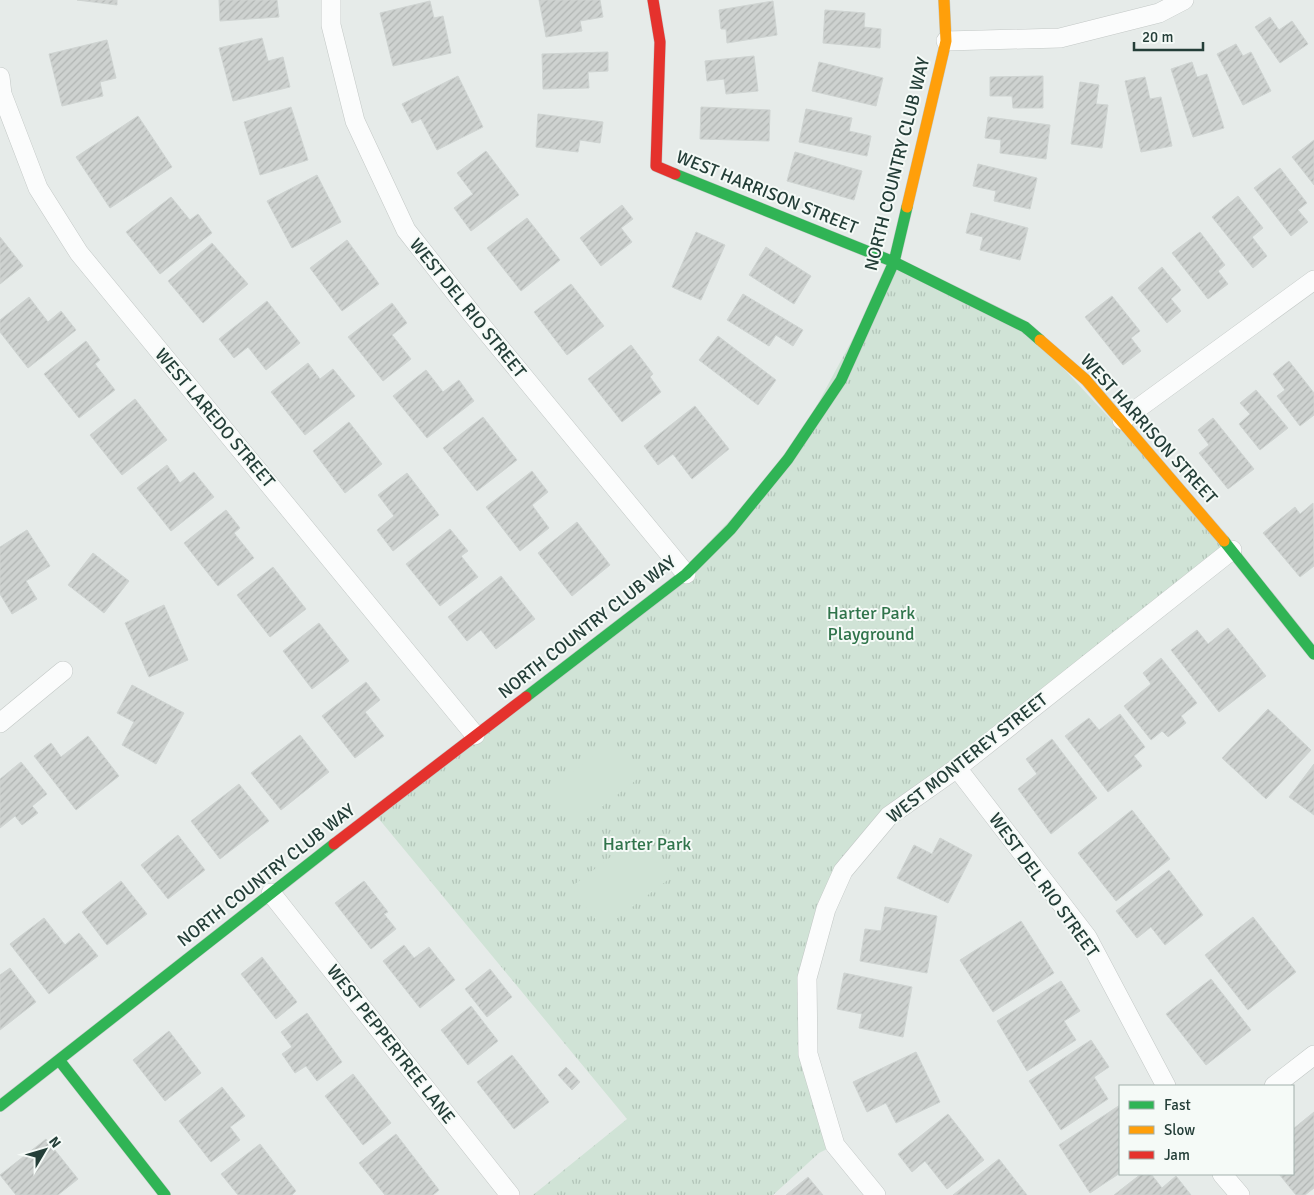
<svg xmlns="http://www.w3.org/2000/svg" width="1314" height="1195" font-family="Signika,sans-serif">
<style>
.park{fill:url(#park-tufts)}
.pitch{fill:#d0e3d6}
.building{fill:url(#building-hatch);stroke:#cfd4d2}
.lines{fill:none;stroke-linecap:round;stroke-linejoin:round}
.street-casing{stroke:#c3c8c6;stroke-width:20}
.fast-casing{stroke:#c2c8c6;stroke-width:12}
.slow-casing{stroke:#c2c8c6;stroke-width:12}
.jam-casing{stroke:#c2c8c6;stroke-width:12}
.street{stroke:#fbfcfc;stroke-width:19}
.fast{stroke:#30b455;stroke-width:11}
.slow{stroke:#ff9f0a;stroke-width:11}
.jam{stroke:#e5322d;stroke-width:11}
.labels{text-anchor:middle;stroke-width:4;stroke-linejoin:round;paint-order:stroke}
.street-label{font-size:18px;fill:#243e38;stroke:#f5faf7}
.park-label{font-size:18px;fill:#30744b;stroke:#f5faf7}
</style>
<defs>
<pattern id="park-tufts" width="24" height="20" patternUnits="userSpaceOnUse" patternTransform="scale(1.25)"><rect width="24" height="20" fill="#d0e3d6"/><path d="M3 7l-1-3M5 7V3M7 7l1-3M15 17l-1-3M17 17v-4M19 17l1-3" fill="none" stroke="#b2c4b8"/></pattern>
<pattern id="building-hatch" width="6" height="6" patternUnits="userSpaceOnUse" patternTransform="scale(1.25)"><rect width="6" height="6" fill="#ced2d0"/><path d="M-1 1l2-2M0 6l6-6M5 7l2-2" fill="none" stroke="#b1b5b3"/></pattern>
</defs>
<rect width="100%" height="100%" fill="#e6ebe9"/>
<path class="park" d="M894,262L1025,327L1232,550L889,816L826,909L808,1018L835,1145L819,1153L773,1195H533L627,1119L374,813L654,600L788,459Z"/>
<path class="pitch" d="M612,741L640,777L576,827L549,791Z
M637,837L669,879L603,929L571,887Z"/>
<path class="building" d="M77,0H117V5Z
M219,0H277L279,17L220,21Z
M539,0H600L603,17L580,21L582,31L546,37Z
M430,1L434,18L443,16L451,53L393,66L380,13Z
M773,1L777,35L727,43L726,29H721L719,10Z
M825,10L865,13L864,27L881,29L880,48L823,43Z
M1270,17L1279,30L1292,21L1308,44L1280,63L1255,27Z
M262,38L268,61L283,57L290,87L233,101L219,48Z
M107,40L116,78L100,82L103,96L62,106L49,54Z
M1236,44L1243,56L1251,52L1271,91L1243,105L1217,54Z
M608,52V71L588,72L589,88L543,89L542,54Z
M754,56L758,91L726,94L724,79L707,81L705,61Z
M819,62L883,78L876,106L812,91Z
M1192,62L1197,77L1207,74L1224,128L1193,137L1171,69Z
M458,76L483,127L437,150L421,119L412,123L402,104Z
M1043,76V108H1013L1012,96H990V77Z
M1145,77L1150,99L1161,97L1172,146L1141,152L1125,81Z
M1080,82L1099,85L1096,104L1108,105L1102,148L1071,144Z
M291,107L308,160L260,175L244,122Z
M701,107L770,110L769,141L700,139Z
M806,109L852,118L849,131L871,136L867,156L799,142Z
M538,114L603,122L600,143L580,140L578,152L536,147Z
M138,116L172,167L110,208L76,157Z
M988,117L1050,125L1046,159L1000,153L1001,140L985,138Z
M1314,140V185L1292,157Z
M486,151L519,195L471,231L454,208L473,194L457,173Z
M795,152L862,171L854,200L787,181Z
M978,164L1037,178L1030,209L994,201L996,191L973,186Z
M1280,168L1307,203L1298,210L1308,222L1291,236L1254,188Z
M317,175L341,222L292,248L267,201Z
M1238,196L1263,228L1252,237L1267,256L1253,268L1212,217Z
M171,197L190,220L198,214L212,233L160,274L126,232Z
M622,205L633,219L621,228L632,242L601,266L580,238Z
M971,213L1028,228L1020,260L980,250L983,237L966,233Z
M527,218L560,260L521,291L487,248Z
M696,232L725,245L701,300L672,287Z
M1200,232L1225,265L1218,271L1228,284L1208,299L1172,253Z
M0,237L23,266L0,284Z
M347,240L379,284L342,311L310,268Z
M212,243L248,284L203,323L168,281Z
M766,247L811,276L794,304L749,275Z
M1162,267L1181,290L1171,299L1181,311L1167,323L1138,288Z
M571,284L604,326L567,355L534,312Z
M743,294L803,330L793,346L776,335L769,346L727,320Z
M1112,296L1140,331L1131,338L1141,351L1123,365L1085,317Z
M29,297L48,322L61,311L76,330L28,368L0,332V320Z
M267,301L300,343L266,370L248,347L234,358L219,339Z
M392,303L407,323L392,335L411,359L383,381L348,337Z
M718,336L776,380L758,405L699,360Z
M86,341L100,360L95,364L115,390L79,418L44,374Z
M631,345L653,374L650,377L661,392L622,422L588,379Z
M1289,361L1314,393V415L1300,426L1277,396L1285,390L1273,374Z
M308,363L320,379L333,369L355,396L305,435L271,392Z
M426,370L443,392L459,380L474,401L427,438L393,396Z
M1256,390L1288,428L1260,450L1239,424L1250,414L1240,403Z
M135,399L167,440L122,475L90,435Z
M695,406L729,449L692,479L673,454L658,465L644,446Z
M483,417L517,460L477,491L443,448Z
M1213,418L1254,469L1228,489L1199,453L1209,445L1198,430Z
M349,422L382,464L345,493L313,451Z
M167,465L180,483L194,472L214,497L171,531L137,488Z
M532,471L548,492L532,505L549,528L520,551L486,507Z
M407,473L439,515L393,551L377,530L394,516L378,495Z
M1313,503L1314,566L1300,577L1263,533L1295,507L1300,514Z
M226,510L240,528L234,533L254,558L218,586L184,543Z
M577,522L610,565L572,596L538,553Z
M450,529L468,551L461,556L478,577L440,606L406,564Z
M27,530L50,566L26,581L37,599L12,614L0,594V547Z
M93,553L129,581L104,613L68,585Z
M273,567L306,609L270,637L237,595Z
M501,576L535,619L496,649L481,630L467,641L448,617Z
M164,605L188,660L149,677L125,623Z
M319,623L349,661L312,689L283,651Z
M1228,628L1266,676L1219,712L1171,650L1197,630L1208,644Z
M1161,658L1197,703L1181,716L1186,723L1168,737L1162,731L1151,740L1124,706L1151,684L1143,673Z
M366,682L380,700L365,712L384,736L355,758L322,716Z
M132,685L184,713L156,764L122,745L134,722L117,713Z
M1268,709L1311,750L1266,799L1222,758Z
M1120,714L1145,747L1134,756L1142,766L1108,792L1065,736L1089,718L1099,730Z
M300,735L329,772L281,810L251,773Z
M88,736L119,776L76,810L34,756L51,743L61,757Z
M1052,739L1097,798L1051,834L1018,789L1037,774L1026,759Z
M21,762L47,794L32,806L38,813L22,825L15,816L0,828V779Z
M1314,764V815L1289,797Z
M239,784L269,821L220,859L191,821Z
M1132,810L1170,859L1116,901L1078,853Z
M178,835L205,870L168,899L141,865Z
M940,838L972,855L948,903L897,878L914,845L932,854Z
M1169,870L1203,915L1165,945L1151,927L1137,938L1116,911Z
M121,881L147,914L107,945L82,912Z
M364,881L388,912L384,914L396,929L371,949L335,903Z
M885,907L937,916L927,973L860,961L865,929L881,931Z
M1253,917L1296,972L1248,1010L1205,955Z
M44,918L65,945L79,933L98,956L49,994L10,944Z
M1021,921L1054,973L993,1012L960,960Z
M404,945L414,958L429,947L455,980L420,1008L383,961Z
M262,957L297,1002L276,1019L241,974Z
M10,968L36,1002L0,1030V975Z
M490,969L512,997L487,1017L465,989Z
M844,973L912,987L903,1037L859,1028L862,1014L837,1009Z
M1211,979L1251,1030L1206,1065L1166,1014Z
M1061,981L1080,1011L1064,1021L1076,1040L1027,1071L997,1021Z
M471,1006L498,1041L468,1065L441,1030Z
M307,1013L342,1062L317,1081L306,1066L295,1073L282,1054L292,1047L281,1032Z
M169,1031L201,1073L165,1101L133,1060Z
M1091,1040L1109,1067L1094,1077L1108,1099L1061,1130L1029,1081Z
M916,1052L940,1102L896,1123L886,1103L867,1112L853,1082Z
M512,1055L549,1102L514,1129L477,1082Z
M566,1067L580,1082L572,1090L558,1075Z
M353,1074L391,1123L363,1145L325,1096Z
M222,1087L245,1116L230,1127L240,1140L211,1162L179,1121Z
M1120,1105V1173L1090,1193L1059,1145Z
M1314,1112V1188L1305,1195H1296L1279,1174H1293V1129Z
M948,1114L984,1160L947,1189L925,1161L912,1172L898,1154Z
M396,1134L439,1190L433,1195H385L359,1163Z
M46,1139L78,1179L58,1195H16L0,1175Z
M260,1144L296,1191L292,1195H238L221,1174Z
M999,1159L1027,1195H953Z
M1141,1174H1151L1162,1188L1176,1176L1191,1195H1114Z
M808,1177L823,1195H786Z"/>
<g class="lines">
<g class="street-casing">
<path id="street" d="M331,0V25L355,121L406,230L472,314L686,574
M946,41L1060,38L1159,13L1184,0
M0,77L2,94L38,188L79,253L475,735
M1122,420L1314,280
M0,723L63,671
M957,768L1087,937L1166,1086
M271,893L510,1195
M1274,1086L1314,1055
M1222,1174L1240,1195
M876,1195L835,1145L808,1054L807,978L826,909L843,871L889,816L957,768L1232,550"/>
</g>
<g class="fast-casing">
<path id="fast" d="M675,174L894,262L1025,327L1040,340
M1224,541L1314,654
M526,697L686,574L731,529L788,459L841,380L894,262L907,207
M59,1060L165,1195
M0,1106L334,844"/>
</g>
<g class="slow-casing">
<path id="slow" d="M907,207L946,41L944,0
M1040,340L1086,380L1224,541"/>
</g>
<g class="jam-casing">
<path id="jam" d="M653,0L660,42L656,166L675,174
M334,844L526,697"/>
</g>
<use href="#street" class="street"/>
<use href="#fast" class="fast"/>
<use href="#slow" class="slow"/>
<use href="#jam" class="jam"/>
</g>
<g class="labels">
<g class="street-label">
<text transform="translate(897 164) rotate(-76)" y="6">NORTH COUNTRY CLUB WAY</text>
<text transform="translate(767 192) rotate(22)" y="6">WEST HARRISON STREET</text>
<text transform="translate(468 308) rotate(51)" y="6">WEST DEL RIO STREET</text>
<text transform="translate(215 418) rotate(50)" y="6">WEST LAREDO STREET</text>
<text transform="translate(1149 429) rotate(48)" y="6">WEST HARRISON STREET</text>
<text transform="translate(587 627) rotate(-38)" y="6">NORTH COUNTRY CLUB WAY</text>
<text transform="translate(967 758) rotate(-38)" y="6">WEST MONTEREY STREET</text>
<text transform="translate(266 875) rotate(-38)" y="6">NORTH COUNTRY CLUB WAY</text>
<text transform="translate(1044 885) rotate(54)" y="6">WEST DEL RIO STREET</text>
<text transform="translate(391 1044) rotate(52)" y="6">WEST PEPPERTREE LANE</text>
</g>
<g class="park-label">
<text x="871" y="619">Harter Park<tspan x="871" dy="21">Playground</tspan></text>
<text x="647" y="850">Harter Park</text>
</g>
</g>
<rect x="1119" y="1085" width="175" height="90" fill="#f5faf7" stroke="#a1afab"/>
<rect x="1129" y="1101" width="25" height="8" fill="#30b455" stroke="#a1afab"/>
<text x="1164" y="1110" font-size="15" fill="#243e38">Fast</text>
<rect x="1129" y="1126" width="25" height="8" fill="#ff9f0a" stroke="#a1afab"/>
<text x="1164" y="1135" font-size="15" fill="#243e38">Slow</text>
<rect x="1129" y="1151" width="25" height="8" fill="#e5322d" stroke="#a1afab"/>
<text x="1164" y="1160" font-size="15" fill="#243e38">Jam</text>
<g transform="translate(45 1150) rotate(52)" stroke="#f5faf7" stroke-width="4" paint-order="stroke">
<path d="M0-4L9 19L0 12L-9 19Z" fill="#243e38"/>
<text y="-8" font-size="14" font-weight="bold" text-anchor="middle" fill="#243e38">N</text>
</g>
<path d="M1134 42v8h69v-8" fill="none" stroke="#243e38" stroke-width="2.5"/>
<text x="1142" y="42" font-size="15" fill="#243e38" stroke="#f5faf7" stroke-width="4" paint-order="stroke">20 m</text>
</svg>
